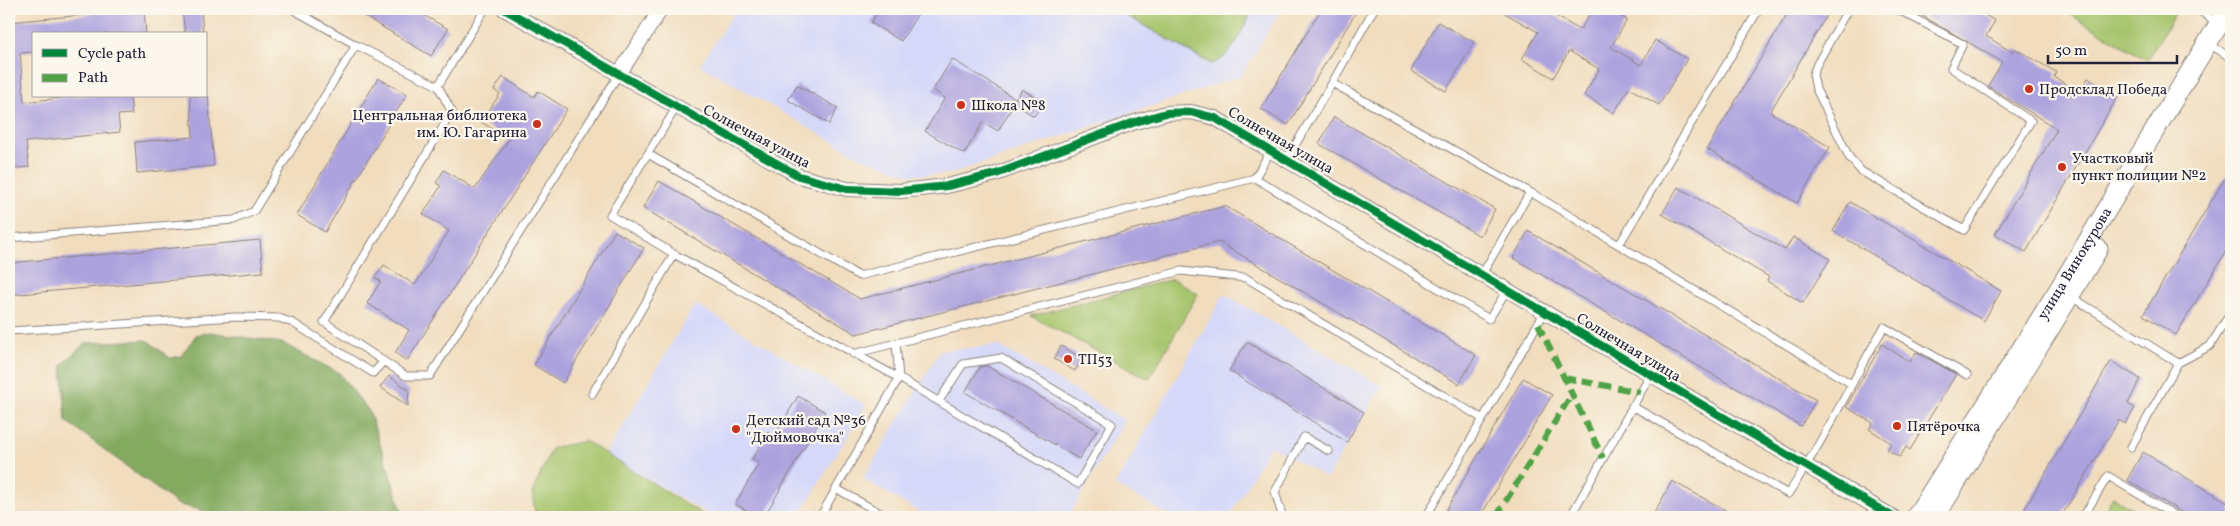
<svg xmlns="http://www.w3.org/2000/svg" width="2240" height="526" font-family="Vollkorn,serif">
<style>
.built{fill:#d5d8f9}
.green{fill:#a6c46c;stroke:#647354}
.forest{fill:#84aa60;stroke:#53664e}
.building{fill:#aca2de}
.lines{fill:none;stroke-linecap:round;stroke-linejoin:round}
.service-casing{stroke:#8a807c;stroke-width:9}
.minor-casing{stroke:#8a807c;stroke-width:16}
.secondary-casing{stroke:#8a807c;stroke-width:21}
.service{stroke:#fff;stroke-width:7}
.minor{stroke:#fff;stroke-width:14}
.secondary{stroke:#fff;stroke-width:19}
.quiet{stroke:#50a245;stroke-width:6;stroke-dasharray:12 6;stroke-linecap:butt}
.cycleway-casing{stroke:#fbf7ec;stroke-width:11}
.cycleway{stroke:#00873e;stroke-width:8}
.poi-dot{fill:#c8321e;stroke:#fbf7ec;stroke-width:2}
.labels{text-anchor:middle;stroke-width:4.5;stroke-linejoin:round;paint-order:stroke}
.poi-label{font-size:15px;fill:#22223b;stroke:#fbf7ec;text-anchor:start}
.street-label{font-size:15px;fill:#22223b;stroke:#fbf7ec}
</style>
<rect width="100%" height="100%" fill="#fbf7ec"/>
<filter id="ink" filterUnits="userSpaceOnUse"><feTurbulence type="fractalNoise" baseFrequency=".02" numOctaves="2"/><feDisplacementMap in="SourceGraphic" scale="10" xChannelSelector="R" yChannelSelector="G"/><feConvolveMatrix kernelMatrix="1 2 1 2 8 2 1 2 1" color-interpolation-filters="sRGB"/></filter>
<filter id="wash" filterUnits="userSpaceOnUse"><feTurbulence type="fractalNoise" baseFrequency=".0096" numOctaves="4" result="noise"/><feDisplacementMap in="SourceGraphic" scale="20" xChannelSelector="R" yChannelSelector="G"/><feGaussianBlur stdDeviation="1.12" result="paint"/><feColorMatrix in="noise" values="0 0 0 0 0 0 0 0 0 0 0 0 0 0 0 0 0 1.4 0 .05"/><feComposite in="paint" operator="in"/></filter>
<g filter="url(#wash)">
<rect width="100%" height="100%" fill="#f1ddbe"/>
<path class="built" d="M736,9H1281L1241,76L950,174L910,175L860,157L700,65Z
M1224,294L1382,386L1327,478L1270,446L1229,517H1172L1115,485Z
M695,304L866,405L799,517H713L606,454Z
M998,345L1125,420L1068,517H928L863,479L940,351Z"/>
<path class="green" d="M1115,9H1253C1244,26 1232,60 1211,64Z
M2061,9H2178L2147,60Z
M1173,279L1198,294L1149,379L1031,316Z
M585,441L707,517H536L532,493L552,448Z
M2113,497L2147,517H2101Z"/>
<path class="forest" d="M210,332L282,343L339,373L369,411L404,517H227L177,504L66,421L62,365L85,343L147,340L170,358L181,356L196,335Z"/>
<g id="blocks">
<path class="building" d="M126,9H144L146,34H34V52L20,53L24,102L78,96H130L132,114L118,115L120,132L26,142L29,167L9,169V22L126,11Z
M182,9H201L203,34H185Z
M352,9H413L448,29L431,56Z
M879,9H921L901,41L871,23Z
M1321,9H1358L1288,125L1261,109Z
M1498,9H1543L1580,30L1593,9H1607L1627,20L1611,47L1641,65L1655,40L1687,59L1659,105L1629,88L1614,113L1584,95L1599,69L1569,51L1553,78L1522,59L1538,32Z
M1790,9H1817L1827,15L1770,112L1830,147L1797,203L1707,149Z
M1911,9H1975L1995,21L1986,36L2012,52L2014,48L2056,72L2054,77L2079,92L2088,78L2118,96L2026,252L1995,234L2057,129L1988,86L2002,62Z
M1438,22L1474,42L1446,91L1411,71Z
M952,59L1016,99L1022,89L1043,102L1034,116L1014,104L998,131L983,122L964,154L925,131L945,98L933,90Z
M503,77L534,97L538,91L567,109L407,361L395,353L409,330L367,303L381,281L375,278L384,265L415,285L449,231L423,214L441,186L436,183L444,170L475,189L509,139L481,122L500,94L494,90Z
M378,78L407,94L325,232L297,215Z
M797,85L838,108L829,124L788,100Z
M190,96H208L214,166L137,173L135,142L193,137Z
M1334,117L1495,209L1480,236L1319,144Z
M2231,168V243L2176,335L2143,315Z
M659,181L860,299L1225,206L1476,355L1459,384L1219,242L856,334L643,208Z
M1678,187L1785,250L1793,237L1830,259L1803,303L1767,281L1769,277L1662,214Z
M1850,202L2001,291L1984,321L1833,231Z
M615,231L644,248L563,383L534,365Z
M1528,231L1816,400L1801,426L1513,258Z
M260,240L263,272L9,295V263Z
M1247,342L1364,412L1347,442L1229,371Z
M1882,344L1910,362L1916,352L1956,374L1910,450L1906,447L1900,457L1887,450L1891,443L1869,429L1873,423L1846,407Z
M1061,346L1082,358L1075,371L1054,359Z
M2111,361L2140,379L2128,404L2135,408L2125,424L2119,420L2061,517H2020Z
M987,366L1097,430L1079,459L965,392L980,367Z
M389,376L409,390L408,406L380,387Z
M1523,378L1552,395L1480,517H1442Z
M798,396L825,412L764,517H758L735,504L759,463L752,459L768,432L775,436Z
M2143,452L2231,504V517H2190L2127,480Z
M1672,481L1738,517H1652Z"/>
</g>
</g>
<g filter="url(#ink)">
<use href="#blocks" fill-opacity="0" stroke="#8a807c" stroke-width="1"/>
<g class="lines">
<g class="service-casing">
<path id="service" d="M292,9L356,45L438,86L452,112L324,322L406,376H430L619,74
M1848,9L1817,64L1813,74L1816,89L1849,157L1861,171L1964,230L2031,121L1951,68L1963,44L1897,9
M2197,9L2219,24
M2208,43L2231,58
M1332,83L1374,9
M438,86L485,9
M676,108L610,215L674,254L899,378L1078,484L1112,424L1001,358L963,364L939,401
M648,154L859,276L1255,178L1489,319L1507,290
M1287,159L1332,83L1530,192L1850,383
M1255,178L1271,150
M9,238L234,220L254,211L356,45
M1619,245L1759,9
M1482,274L1530,192
M2070,296L2178,363
M9,331L235,317L279,318L293,323L373,373L384,361
M853,354L1181,271L1246,278L1483,419
M592,394L674,254
M1632,406L1788,494C1824,441 1851,382 1884,327L1967,375
M2131,447L2178,363L2210,346L2231,312
M837,489L887,517
M820,517L899,378L896,343
M1285,517L1282,515L1275,492L1304,437L1329,451
M1426,517L1544,313
M1570,517L1650,376
M2083,517L2108,476L2177,517"/>
</g>
<g class="minor-casing">
<path id="minor" d="M504,9L799,176L847,189L901,191L947,186L996,174L1135,122L1166,113L1191,112L1215,118L1893,517
M619,74L661,9"/>
</g>
<g class="secondary-casing">
<g id="secondary">
<path id="s1" d="M1916,517L2059,289L2228,9"/>
<path d="M1935,517L2098,249"/>
</g>
</g>
<use href="#service" class="service"/>
<use href="#minor" class="minor"/>
<use href="#secondary" class="secondary"/>
<path class="quiet" d="M1538,324L1603,458
M1564,378L1640,392
M1496,517L1572,394"/>
<g class="cycleway-casing">
<path id="cycleway" d="M504,9L799,176L847,189L901,191L947,186L996,174L1135,122L1166,113L1191,112L1215,118L1893,517"/>
</g>
<use href="#cycleway" class="cycleway"/>
</g>
</g>
<g class="poi-dot">
<circle cx="2029" cy="89" r="5"/>
<circle cx="961" cy="105" r="5"/>
<circle cx="537" cy="124" r="5"/>
<circle cx="2062" cy="167" r="5"/>
<circle cx="1068" cy="359" r="5"/>
<circle cx="1897" cy="426" r="5"/>
<circle cx="736" cy="429" r="5"/>
</g>
<g class="labels">
<g class="poi-label">
<text x="2039" y="94">Продсклад Победа</text>
<text x="971" y="110">Школа №8</text>
<text x="527" y="120" text-anchor="end">Центральная библиотека<tspan x="527" dy="17">им. Ю. Гагарина</tspan></text>
<text x="2072" y="163">Участковый<tspan x="2072" dy="17">пункт полиции №2</tspan></text>
<text x="1078" y="364">ТП53</text>
<text x="746" y="425">Детский сад №36<tspan x="746" dy="17">"Дюймовочка"</tspan></text>
<text x="1907" y="431">Пятёрочка</text>
</g>
<g class="street-label">
<text transform="translate(757 136) rotate(28)" y="5">Солнечная улица</text>
<text transform="translate(1281 140) rotate(30)" y="5">Солнечная улица</text>
<text dy="5" stroke="none"><textPath href="#s1" startOffset="299">улица Винокурова</textPath></text>
<text transform="translate(1629 347) rotate(31)" y="5">Солнечная улица</text>
</g>
</g>
<rect width="2240" height="526" fill="none" stroke="#fbf7ec" stroke-width="30"/>
<rect x="32" y="32" width="175" height="65" fill="#fbf7ec" stroke="#a4a2a5"/>
<rect x="42" y="49" width="25" height="8" fill="#00873e" stroke="#a4a2a5"/>
<text x="78" y="58" font-size="15" fill="#22223b">Cycle path</text>
<rect x="42" y="74" width="25" height="8" fill="#50a245" stroke="#a4a2a5"/>
<text x="78" y="82" font-size="15" fill="#22223b">Path</text>
<path d="M2048 55v8h129v-8" fill="none" stroke="#22223b" stroke-width="2.5"/>
<text x="2055" y="55" font-size="15" fill="#22223b" stroke="#fbf7ec" stroke-width="4" paint-order="stroke">50 m</text>
</svg>
